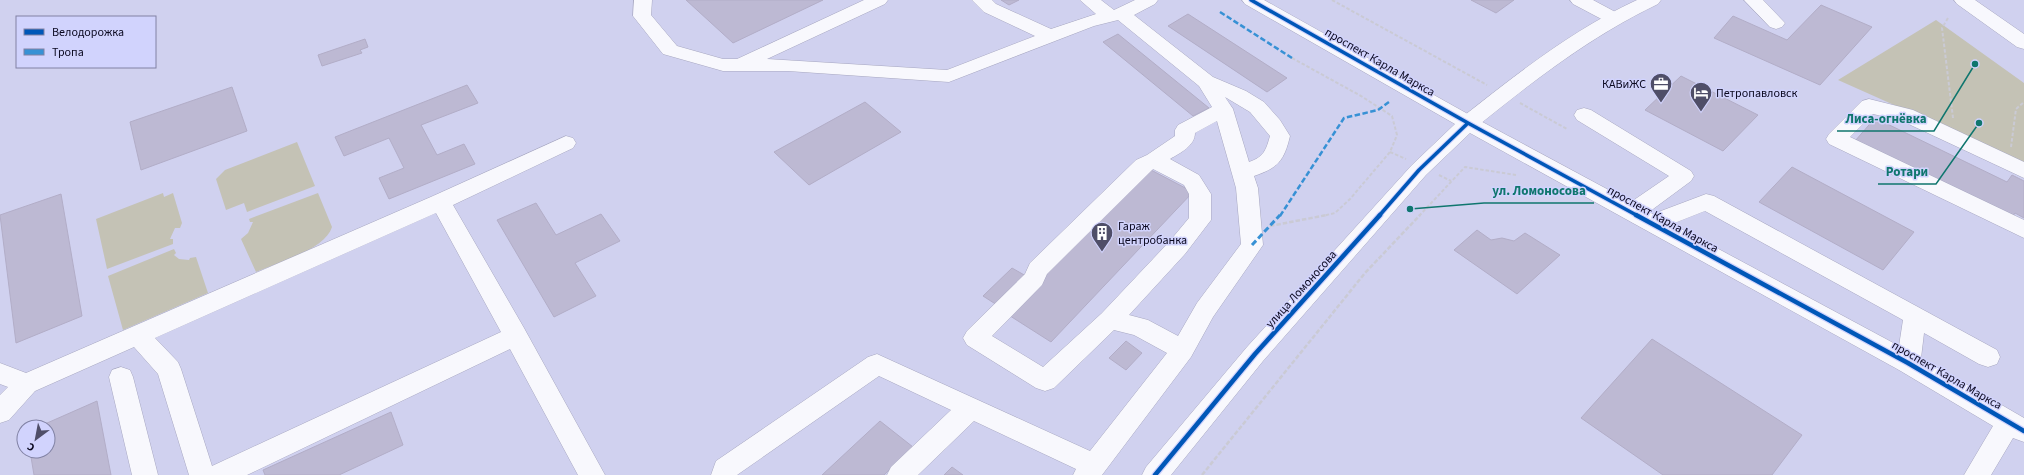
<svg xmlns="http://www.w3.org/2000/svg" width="2024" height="475" font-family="'Source Sans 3',sans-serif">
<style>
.green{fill:#c4c2b5}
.building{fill:#bdb9d3;stroke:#b2adc7}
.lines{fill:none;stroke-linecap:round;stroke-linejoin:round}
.minor-casing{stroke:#a7a7c1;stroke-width:1}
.major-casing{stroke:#a7a7c1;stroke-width:1}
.path-far1{stroke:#cacad4;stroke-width:2;stroke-dasharray:3.5 2;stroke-linecap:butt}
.path{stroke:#cacad4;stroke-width:2.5;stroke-dasharray:4.5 2;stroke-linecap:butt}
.minor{fill:#f8f8fd;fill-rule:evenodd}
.major{fill:#f8f8fd;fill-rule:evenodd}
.quiet-far1{stroke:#3791d5;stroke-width:2.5;stroke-dasharray:5.5 2.5;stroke-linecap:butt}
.quiet{stroke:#3791d5;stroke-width:3;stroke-dasharray:6 3;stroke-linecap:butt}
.cycleway-far1-casing{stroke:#d1d3fd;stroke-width:5.5}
.cycleway-casing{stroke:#d1d3fd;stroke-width:7}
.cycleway-far1{stroke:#0057b8;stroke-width:3.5}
.cycleway{stroke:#0057b8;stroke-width:4.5}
.labels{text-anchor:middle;stroke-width:3;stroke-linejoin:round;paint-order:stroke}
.street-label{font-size:12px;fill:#0a081f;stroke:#d1d3fd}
.poi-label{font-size:12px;fill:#0a081f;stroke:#d1d3fd;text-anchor:start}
.leader{fill:none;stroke:#0f766e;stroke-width:1.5}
.callout-dot{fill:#0f766e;stroke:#d1d3fd;stroke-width:1.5}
.callout-label{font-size:13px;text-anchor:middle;font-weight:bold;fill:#0f766e;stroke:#d1d3fd;stroke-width:3;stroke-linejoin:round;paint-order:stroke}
</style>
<rect width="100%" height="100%" fill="#d0d1ef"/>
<path class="green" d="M1936,20L2024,83V163L1838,80Z
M297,142L315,186L247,212L244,203L226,210L216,179L225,170Z
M163,193L164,197L173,193L182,223L180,228H175L170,239H173V244L107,269L96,219Z
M318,193L332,227C325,250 277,263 256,272L241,239L248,233L253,222H250L249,219Z
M174,249L176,253L174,255L179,259L189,260L190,258L196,257L208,293L123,330L108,276Z"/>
<path class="building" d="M686,0H823L733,43Z
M1001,0H1019L1009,5Z
M1471,0H1514L1496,13Z
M1821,5L1872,27L1820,85L1714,38L1733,16L1787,40Z
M1188,14L1287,78L1267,92L1168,26Z
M1118,34L1209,108L1193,116L1103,42Z
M365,39L368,47L360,50L362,53L322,66L318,55Z
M1681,76L1758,115L1723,151L1645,110Z
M467,85L478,103L421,125L437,155L464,144L475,164L389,199L379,178L404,168L389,138L344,156L335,137Z
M232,87L247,131L141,170L130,122Z
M865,102L901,132L809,185L774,152Z
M1875,118L2007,182L2012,175L2024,181V218L2015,213L2011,219L1855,141Z
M1792,167L1914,232L1883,270L1759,202Z
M1151,170L1193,192L1051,342L1007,314Z
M61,194L82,316L16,343L0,215Z
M536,203L556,235L601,214L620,241L575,263L596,296L554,317L497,220Z
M1477,230L1491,240L1502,238L1514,241L1525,233L1560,255L1517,294L1454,250Z
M1012,268L1026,276L997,305L983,296Z
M1652,339L1802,435L1772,475H1663L1581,418Z
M1126,341L1142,353L1126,370L1109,358Z
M97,401L111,475H34L30,451H48V427H38Z
M391,412L403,445L339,475H265L263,470Z
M880,421L913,447L884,475H822Z
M952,467L963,475H944Z"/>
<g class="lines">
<g class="minor-casing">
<path id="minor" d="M634,0H652L651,15L677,46L723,59H737L864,0H888L885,4L767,59L947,70L1035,36L984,12L972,0H992L996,4L1051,29L1096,14L1080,0H1101L1114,10L1135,0H1158L1155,4L1134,15L1213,77L1246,91L1264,102L1280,120L1290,136C1284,161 1278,168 1254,176L1258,188L1263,245L1213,317L1191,357L1102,475H1073L1076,469L974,421L918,475H887L891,467L951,410L879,376L737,475H711L716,461L868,357L877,354L1090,451L1167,353L1134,335L1114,330L1054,388L1045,391L1036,388L967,345L963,338L967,331L1025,274L1030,263L1136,160L1147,155L1175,136V130L1178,125L1212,107L1199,86L1118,20L1094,26L949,82L788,71H723L663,54L633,16ZM1225,97L1250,112L1270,136C1266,150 1264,157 1249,162L1233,109ZM1217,121L1236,188L1241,244L1197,303L1178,336L1148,320L1129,315L1185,254L1211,220V194L1199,175L1170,159C1180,153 1195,146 1195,133ZM1153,169L1184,185L1189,194V218L1169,242L1102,313L1043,367L992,336L1042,285L1047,274Z
M1242,0H1264L1475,118L1631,202L1669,176L1577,120L1574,115L1577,110L1584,108L1591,110L1691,171L1694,176L1691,181L1649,212L1653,214L1706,194L1714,196L1997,350L2000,357L1997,364L1988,367L1979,364L1924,333L1921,358L2024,418V442L2013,438L1991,475H1964L1993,426L1899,370L1470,133L1426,175L1263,361L1171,475H1142L1146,467L1247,347L1412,165L1455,124L1245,4ZM1705,211L1903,320L1899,346L1672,224Z
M1570,0H1593L1621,15L1624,19L1621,23L1615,25L1609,23L1573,4Z
M1744,0H1763L1785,23L1782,27L1776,29L1770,27Z
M1869,99L1913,110L2024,162V178L1900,120L1873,114L1850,137L2024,220V238L1829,144L1826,139L1829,134L1862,101Z
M566,136L573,138L576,143L573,148L453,205L524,328L605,475H578L510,349L247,475H189L158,374L134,347L35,391L9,420L0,423V395L8,387L0,384V363L26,373L433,196ZM436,213L501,332L212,466L181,369L178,362L155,338Z
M121,367L130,370L133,377L158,475H132L109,377L112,370Z"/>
</g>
<g class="major-casing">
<path id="major" d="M1637,0H1661L1658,4C1591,36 1533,81 1475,128L1468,130L1461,128L1458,123L1461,118C1517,74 1572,30 1637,0Z
M1954,0H1975L2024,34V49L2017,47L1957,4Z"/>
</g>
<path class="path-far1" d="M1332,0L1487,85
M1948,18L1942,28L1953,118
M1292,58L1361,96L1392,116L1397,135L1390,152L1350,199L1335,213L1322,216
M1520,103L1567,129
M2011,147L2016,109L2024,102
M1390,152L1406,159
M1439,175L1451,181
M1419,216L1465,167L1516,175"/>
<path class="path" d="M1270,226L1327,215
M1202,475L1365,273L1420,215"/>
<use href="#minor" class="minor"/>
<use href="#major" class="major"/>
<path class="quiet-far1" d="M1220,12L1292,58
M1280,216L1344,118L1378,110L1389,102"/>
<path class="quiet" d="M1252,245L1280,215"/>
<g class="cycleway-far1-casing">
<path id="cycleway-far1" d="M1251,0L1468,123L1638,216
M1379,216L1419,170L1468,123"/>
</g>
<g class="cycleway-casing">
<path id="cycleway" d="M1636,215L1908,363L2024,431
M1155,475L1255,354L1380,215"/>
</g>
<use href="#cycleway-far1" class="cycleway-far1"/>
<use href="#cycleway" class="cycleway"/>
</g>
<defs>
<g id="office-pin" transform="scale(1.15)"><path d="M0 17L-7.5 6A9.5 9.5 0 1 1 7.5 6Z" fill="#4f4e68" stroke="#d1d3fd"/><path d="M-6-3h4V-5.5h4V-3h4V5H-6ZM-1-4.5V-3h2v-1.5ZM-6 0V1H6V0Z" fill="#fff"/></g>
<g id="hotel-pin" transform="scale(1.15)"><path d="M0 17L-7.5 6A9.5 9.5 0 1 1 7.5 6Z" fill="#4f4e68" stroke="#d1d3fd"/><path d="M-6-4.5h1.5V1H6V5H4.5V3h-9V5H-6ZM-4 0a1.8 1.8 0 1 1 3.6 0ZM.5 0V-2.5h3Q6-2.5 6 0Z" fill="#fff"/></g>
<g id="building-pin" transform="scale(1.15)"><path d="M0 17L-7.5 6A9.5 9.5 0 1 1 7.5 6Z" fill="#4f4e68" stroke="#d1d3fd"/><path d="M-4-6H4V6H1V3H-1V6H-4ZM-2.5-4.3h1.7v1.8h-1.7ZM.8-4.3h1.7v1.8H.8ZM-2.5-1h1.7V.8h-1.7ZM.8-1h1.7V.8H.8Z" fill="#fff"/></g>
</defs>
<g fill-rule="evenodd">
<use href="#office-pin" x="1661" y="84"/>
<use href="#hotel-pin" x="1701" y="93"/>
<use href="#building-pin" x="1102" y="233"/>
</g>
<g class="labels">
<g class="street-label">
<text transform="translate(1380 62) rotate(30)" y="4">проспект Карла Маркса</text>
<text transform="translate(1663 219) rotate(29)" y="4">проспект Карла Маркса</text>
<text transform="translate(1301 289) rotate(-48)" y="4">улица Ломоносова</text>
<text transform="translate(1947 375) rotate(30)" y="4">проспект Карла Маркса</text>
</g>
<g class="poi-label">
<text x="1646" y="88" text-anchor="end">КАВиЖС</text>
<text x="1716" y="97">Петропавловск</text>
<text x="1118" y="230">Гараж<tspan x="1118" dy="14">центробанка</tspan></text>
</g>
</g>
<path class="leader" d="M1975 64L1934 131H1837M1979 123L1936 184H1878M1410 209L1484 203H1594"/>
<g class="callout-dot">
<circle cx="1975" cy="64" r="4"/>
<circle cx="1979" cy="123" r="4"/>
<circle cx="1410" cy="209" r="4"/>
</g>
<g class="callout-label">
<text x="1886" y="123">Лиса-огнёвка</text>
<text x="1907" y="176">Ротари</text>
<text x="1539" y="195">ул. Ломоносова</text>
</g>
<rect x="16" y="16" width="140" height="52" fill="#d1d3fd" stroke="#8182a4"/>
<rect x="24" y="29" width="20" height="6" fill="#0057b8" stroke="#8182a4"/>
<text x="52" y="36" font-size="12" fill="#0a081f">Велодорожка</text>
<rect x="24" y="49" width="20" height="6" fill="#3791d5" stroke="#8182a4"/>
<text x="52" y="56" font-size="12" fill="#0a081f">Тропа</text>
<g transform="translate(36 439) rotate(212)"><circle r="19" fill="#d1d3fd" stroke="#8182a4"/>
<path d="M0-3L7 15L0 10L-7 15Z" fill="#4f4e68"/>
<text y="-6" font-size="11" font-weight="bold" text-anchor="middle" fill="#0a081f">С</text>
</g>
</svg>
